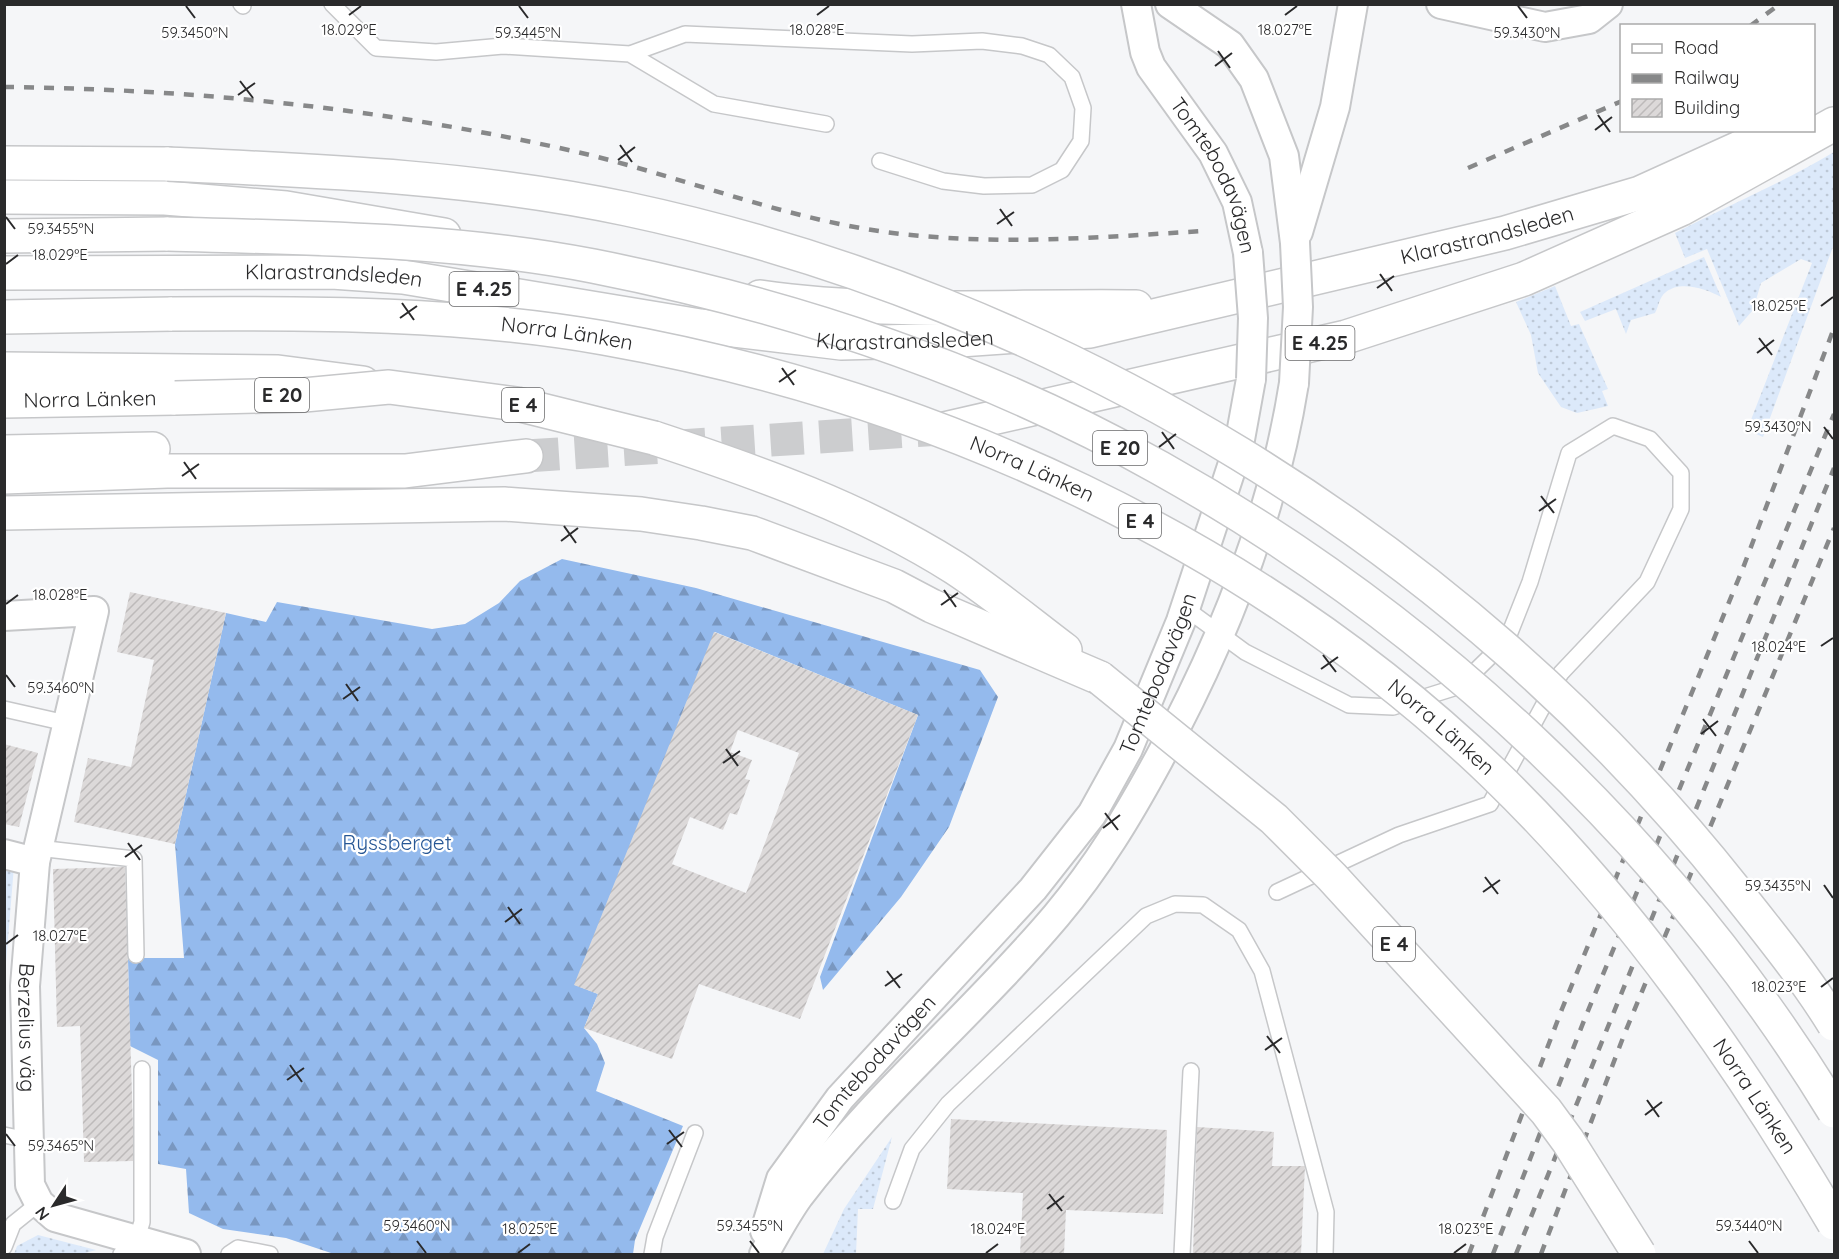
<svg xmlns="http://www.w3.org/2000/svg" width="1839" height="1259" font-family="Quicksand,sans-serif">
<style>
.grass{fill:url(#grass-dots)}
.forest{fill:url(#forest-firs)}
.building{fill:url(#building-hatch);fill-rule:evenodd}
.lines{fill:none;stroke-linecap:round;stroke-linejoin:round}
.trunk-tunnel{stroke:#cccdcf;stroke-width:33;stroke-dasharray:33 16;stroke-linecap:butt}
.service-casing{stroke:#c6c7c9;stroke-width:18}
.minor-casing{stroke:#c6c7c9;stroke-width:32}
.trunk-casing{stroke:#c6c7c9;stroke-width:36}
.motorway-casing{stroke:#c6c7c9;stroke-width:36}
.service{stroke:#fff;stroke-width:15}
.minor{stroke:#fff;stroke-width:28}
.trunk{stroke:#fff;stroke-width:33}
.motorway{stroke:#fff;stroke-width:33}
.rail{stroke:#878889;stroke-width:4.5;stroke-dasharray:10 10;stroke-linecap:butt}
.minor-bridge-casing{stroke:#c6c7c9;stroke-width:32;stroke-linecap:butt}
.motorway-bridge-casing{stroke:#c6c7c9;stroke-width:36;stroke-linecap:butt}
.minor-bridge{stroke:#fff;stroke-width:28}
.motorway-bridge{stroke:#fff;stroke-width:33}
.ticks{fill:none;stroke:#2a2a2b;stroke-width:2}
.labels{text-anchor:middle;stroke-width:4.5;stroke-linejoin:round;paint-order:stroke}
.shield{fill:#fff;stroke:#6a6a6b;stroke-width:1.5}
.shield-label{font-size:20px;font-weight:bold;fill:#2a2a2b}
.street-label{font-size:21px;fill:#2a2a2b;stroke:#fff}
.park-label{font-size:21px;fill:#275795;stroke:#fff}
.ticks-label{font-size:15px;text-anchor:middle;fill:#2a2a2b;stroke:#fff;stroke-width:4.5;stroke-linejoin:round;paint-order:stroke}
</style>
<defs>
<pattern id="grass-dots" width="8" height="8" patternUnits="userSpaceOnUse" patternTransform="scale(1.5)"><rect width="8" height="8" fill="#dce9fa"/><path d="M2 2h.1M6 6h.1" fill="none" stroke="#bdc8d6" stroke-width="1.8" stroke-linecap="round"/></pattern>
<pattern id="forest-firs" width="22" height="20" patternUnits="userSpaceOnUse" patternTransform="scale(1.5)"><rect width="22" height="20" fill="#94baed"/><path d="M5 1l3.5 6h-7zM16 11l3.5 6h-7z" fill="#7997c0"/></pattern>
<pattern id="building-hatch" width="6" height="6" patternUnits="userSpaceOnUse" patternTransform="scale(1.5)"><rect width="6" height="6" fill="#dcd9d9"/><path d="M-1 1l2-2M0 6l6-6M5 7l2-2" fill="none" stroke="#bdbaba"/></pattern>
</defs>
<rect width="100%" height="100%" fill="#f5f6f8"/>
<path class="grass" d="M1834,152V244L1763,437L1747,430L1812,263L1801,259L1761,283L1753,310L1739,326L1707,249L1685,258L1675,233C1728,205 1783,183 1834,152Z
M1704,257L1721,297C1707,289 1680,280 1666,292C1659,297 1659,306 1655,313L1631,320L1626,334L1616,309L1585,321L1580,312Z
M1555,286L1571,326L1579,324L1608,389L1602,391L1608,406L1577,413L1561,407L1538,373L1531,335L1516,302Z
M5,863L14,866L5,975Z
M892,1137L873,1209H858L856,1254H823L844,1209Z
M38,1235L96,1250L82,1254H14L17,1246Z"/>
<path class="forest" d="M562,559L696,588L980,670L998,697L949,827L901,897L823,990L820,977L918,715L715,632L575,985L598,994L584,1028L597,1044L605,1063L596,1091L683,1126L635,1240L633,1254H334L286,1238L223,1229L189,1213L186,1169L158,1164V1060L130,1046L128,958H184L175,844L226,613L266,622L277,602L432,629L465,624L499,603L520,581Z"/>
<path class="building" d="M130,592L226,613L175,844L74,822L88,758L131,767L154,660L117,652Z
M714,632L918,715L800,1019L699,984L672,1059L584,1028L598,994L574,985ZM738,730L799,753L746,893L672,864L690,817L723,830L730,813L737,815L750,780L745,779L752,760L730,752Z
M4,744L38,753L19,827L4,824Z
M125,867L134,1161L84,1162L80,1026L57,1027L53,869Z
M951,1119L1167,1130L1163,1214L1066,1210L1064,1254H1020L1023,1193L947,1189Z
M1197,1127L1274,1132L1272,1166H1305L1301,1254H1193Z"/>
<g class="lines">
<path class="trunk-tunnel" d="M526,456L941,429"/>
<g class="service-casing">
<path id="service" d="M241,4L243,6
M332,4L376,48L436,52L503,46L630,54L685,34L912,44L982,41L1022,46L1049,55L1072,77L1083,108L1081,141L1062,170L1032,185L984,186L943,181L880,161
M630,54L714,104L826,124
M1185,608L1245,652L1349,705L1393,707L1460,686L1507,640L1530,582L1569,453L1613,426L1650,439L1681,473V509L1647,582L1561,673L1490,804L1399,835L1277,892
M4,709L66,723
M38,848L134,859L136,955
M4,1135L28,1140
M893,1201L912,1149L948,1104L1146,916L1175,904L1203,905L1239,930L1262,971L1326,1212L1325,1254
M4,1247L13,1224L39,1203
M121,1254L133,1251L142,1222V1069
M229,1254L238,1248L270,1254
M652,1254L655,1237L695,1133
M1182,1254L1191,1071"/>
</g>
<g class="minor-casing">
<g id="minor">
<path id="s1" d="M1136,4L1145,52L1151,67L1213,153L1237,202L1248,253"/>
<path d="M1170,4L1230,45L1254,79L1284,156L1295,243"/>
<path d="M1441,4L1545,27L1589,19L1608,4"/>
<path d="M1298,232L1335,107L1353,4"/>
<path id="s2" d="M4,616L94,611L35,862L25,986L30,1185L39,1203L55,1217L186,1254"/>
<path d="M4,854L35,862"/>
<path id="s3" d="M765,1231L781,1179L840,1098L1033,889L1092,814L1128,749L1181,621L1239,445L1251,379"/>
<path d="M764,1254C775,1235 786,1214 799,1196C876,1095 974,1013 1056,916C1098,866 1128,816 1159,759C1223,642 1273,515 1294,383"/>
</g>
</g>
<g class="trunk-casing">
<g id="trunk">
<path d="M4,197L165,198L286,208L444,235"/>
<path id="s4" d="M4,273L332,272L403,277L700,326L841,343L960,340L1090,331L1505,233L1640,193L1779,130"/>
<path d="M760,297C885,315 1011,305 1136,307"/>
<path d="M944,429L1346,337L1524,279L1681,209L1834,124"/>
<path d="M4,452L153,449"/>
<path d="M4,477L167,471H405L526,456"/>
</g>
</g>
<g class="motorway-casing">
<g id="motorway">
<path d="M4,163L168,164"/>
<path d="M4,236L168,234"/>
<path d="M4,317L172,314"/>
<path d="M4,369L278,372L363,383"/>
<path id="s5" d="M4,401L175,398"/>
<path d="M654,438C757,472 862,509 955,568C993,593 1028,622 1065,650"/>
<path d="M4,513L504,504L641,514L701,523L752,533L894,586L932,606L1100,678"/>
</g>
</g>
<use href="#service" class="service"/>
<use href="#minor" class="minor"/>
<use href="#trunk" class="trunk"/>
<use href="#motorway" class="motorway"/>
<path class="rail" d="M1750,26L1780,4
M4,87C197,89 386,109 573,151C686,177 795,224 911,235C1008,245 1106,237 1203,231
M1468,168L1622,101
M1469,1254L1562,1009L1743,568L1834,328
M1493,1254L1585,1018L1834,414
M1516,1254L1834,468
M1541,1254L1624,1035L1834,528"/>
<g class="minor-bridge-casing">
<path id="minor-bridge" d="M1248,253L1253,318L1251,379
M1294,383L1298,307L1295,243"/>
</g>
<g class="motorway-bridge-casing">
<g id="motorway-bridge">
<path d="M168,164C322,171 475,177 627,209C1058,301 1461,543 1735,890C1769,933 1805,977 1834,1024"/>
<path d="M168,234C310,238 453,239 593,266C790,305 984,369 1160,468C1432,620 1671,844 1834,1111"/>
<path id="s6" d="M172,314C316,313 462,313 604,338C932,396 1253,542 1495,775C1630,906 1739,1062 1834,1223"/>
<path d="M175,398L304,395L389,387L517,404L654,438"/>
<path d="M1100,678L1274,819L1332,877L1546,1111L1568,1141L1639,1254"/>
</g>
</g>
<use href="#minor-bridge" class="minor-bridge"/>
<use href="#motorway-bridge" class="motorway-bridge"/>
</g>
<path class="ticks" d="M186,6L195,18M519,6L528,18M1518,6L1527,18M349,15L361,6M817,15L829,6M1285,15L1297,6M1218,51L1230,68M1215,66L1232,53M240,81L253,98M238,95L255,83M1598,115L1610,132M1595,130L1612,117M620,145L632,162M618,160L635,147M1000,209L1012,226M6,217L15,229M997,224L1014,212M6,264L18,255M1380,274L1392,291M1377,288L1394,276M402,303L414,320M1821,306L1833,297M400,318L417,306M1759,338L1772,355M1757,353L1774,340M782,368L794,385M779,382L796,370M1824,427L1833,439M1162,432L1174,449M1159,447L1176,434M184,462L196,479M182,476L199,464M1541,496L1554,513M1539,511L1556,499M564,526L576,543M561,541L578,528M944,590L956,607M6,604L18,595M941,605L958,593M1821,646L1833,638M1323,655L1336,672M1321,669L1338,657M6,675L15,687M346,684L358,701M343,699L360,687M1703,719L1716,736M1701,734L1718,721M726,749L738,766M723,763L740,751M1105,813L1118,830M1103,828L1120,815M128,843L140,860M125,857L142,845M1485,877L1498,894M1824,885L1833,898M1483,892L1500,880M508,907L520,924M505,922L522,909M6,944L18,935M887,971L900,988M885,986L902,974M1821,987L1833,978M1267,1036L1280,1053M1265,1050L1282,1038M290,1065L302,1082M287,1080L304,1068M1647,1100L1659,1117M1645,1115L1662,1102M669,1130L682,1147M6,1134L15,1146M667,1144L684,1132M1049,1194L1062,1211M1047,1209L1064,1196M417,1241L426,1253M750,1241L759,1253M1749,1241L1758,1253M518,1253L530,1244M986,1253L998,1244M1454,1253L1466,1244"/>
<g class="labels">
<g class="shield">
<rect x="449.5" y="272" width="69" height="34" rx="4.5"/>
<rect x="1285.5" y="326" width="69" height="34" rx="4.5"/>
<rect x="255" y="378" width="54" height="34" rx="4.5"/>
<rect x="502" y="388" width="42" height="34" rx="4.5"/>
<rect x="1093" y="431" width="54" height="34" rx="4.5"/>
<rect x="1119" y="504" width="42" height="34" rx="4.5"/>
<rect x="1373" y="927" width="42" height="34" rx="4.5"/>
</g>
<g class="shield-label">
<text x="484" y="296">E 4.25</text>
<text x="1320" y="350">E 4.25</text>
<text x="282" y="402">E 20</text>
<text x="523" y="412">E 4</text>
<text x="1120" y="455">E 20</text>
<text x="1140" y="528">E 4</text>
<text x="1394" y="951">E 4</text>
</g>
<g class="street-label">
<text dy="7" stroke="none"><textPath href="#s1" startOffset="192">Tomtebodavägen</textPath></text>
<text dy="7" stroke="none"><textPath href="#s4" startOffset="1500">Klarastrandsleden</textPath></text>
<text dy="7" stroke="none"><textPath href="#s4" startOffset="330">Klarastrandsleden</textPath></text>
<text dy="7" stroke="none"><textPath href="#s6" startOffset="396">Norra Länken</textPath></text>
<text dy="7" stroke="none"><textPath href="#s4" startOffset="906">Klarastrandsleden</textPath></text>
<text dy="7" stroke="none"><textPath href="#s5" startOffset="86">Norra Länken</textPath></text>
<text dy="7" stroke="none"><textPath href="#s6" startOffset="882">Norra Länken</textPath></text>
<text dy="7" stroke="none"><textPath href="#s3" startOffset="690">Tomtebodavägen</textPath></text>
<text dy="7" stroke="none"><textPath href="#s6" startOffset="1368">Norra Länken</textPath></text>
<text dy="7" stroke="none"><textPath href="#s2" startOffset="514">Berzelius väg</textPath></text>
<text dy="7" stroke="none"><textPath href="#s3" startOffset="204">Tomtebodavägen</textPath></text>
<text dy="7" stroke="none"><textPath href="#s6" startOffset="1854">Norra Länken</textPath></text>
</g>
<g class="park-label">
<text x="397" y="850">Ryssberget</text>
</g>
</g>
<g class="ticks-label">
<text x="349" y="35">18.029°E</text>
<text x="817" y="35">18.028°E</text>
<text x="1285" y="35">18.027°E</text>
<text x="195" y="38">59.3450°N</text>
<text x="528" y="38">59.3445°N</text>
<text x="1527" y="38">59.3430°N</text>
<text x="61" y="234">59.3455°N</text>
<text x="60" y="260">18.029°E</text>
<text x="1779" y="311">18.025°E</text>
<text x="1778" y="432">59.3430°N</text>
<text x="60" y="600">18.028°E</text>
<text x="1779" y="652">18.024°E</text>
<text x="61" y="693">59.3460°N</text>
<text x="1778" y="891">59.3435°N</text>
<text x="60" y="941">18.027°E</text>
<text x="1779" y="992">18.023°E</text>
<text x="61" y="1151">59.3465°N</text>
<text x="417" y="1231">59.3460°N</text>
<text x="750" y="1231">59.3455°N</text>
<text x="1749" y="1231">59.3440°N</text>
<text x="530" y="1234">18.025°E</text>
<text x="998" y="1234">18.024°E</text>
<text x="1466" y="1234">18.023°E</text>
</g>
<rect width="1839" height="1259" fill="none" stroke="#2a2a2b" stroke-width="12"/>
<rect x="1620" y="24" width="195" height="108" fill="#ffffff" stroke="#aaaaaa" stroke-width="1.5"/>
<rect x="1632" y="44" width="30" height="9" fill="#ffffff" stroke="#aaaaaa" stroke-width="1.5"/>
<text x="1674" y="54" font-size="18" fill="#2a2a2b">Road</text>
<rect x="1632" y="74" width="30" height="9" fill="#878889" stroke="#aaaaaa" stroke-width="1.5"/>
<text x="1674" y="84" font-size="18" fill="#2a2a2b">Railway</text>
<rect x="1632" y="99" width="30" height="18" fill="url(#building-hatch)" stroke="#aaaaaa" stroke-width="1.5"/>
<text x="1674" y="114" font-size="18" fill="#2a2a2b">Building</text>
<g transform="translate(54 1205) rotate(234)" stroke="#ffffff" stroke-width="4.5" paint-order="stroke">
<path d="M0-4.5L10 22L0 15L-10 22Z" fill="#2a2a2b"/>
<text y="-9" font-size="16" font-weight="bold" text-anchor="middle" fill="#2a2a2b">N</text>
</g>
</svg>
